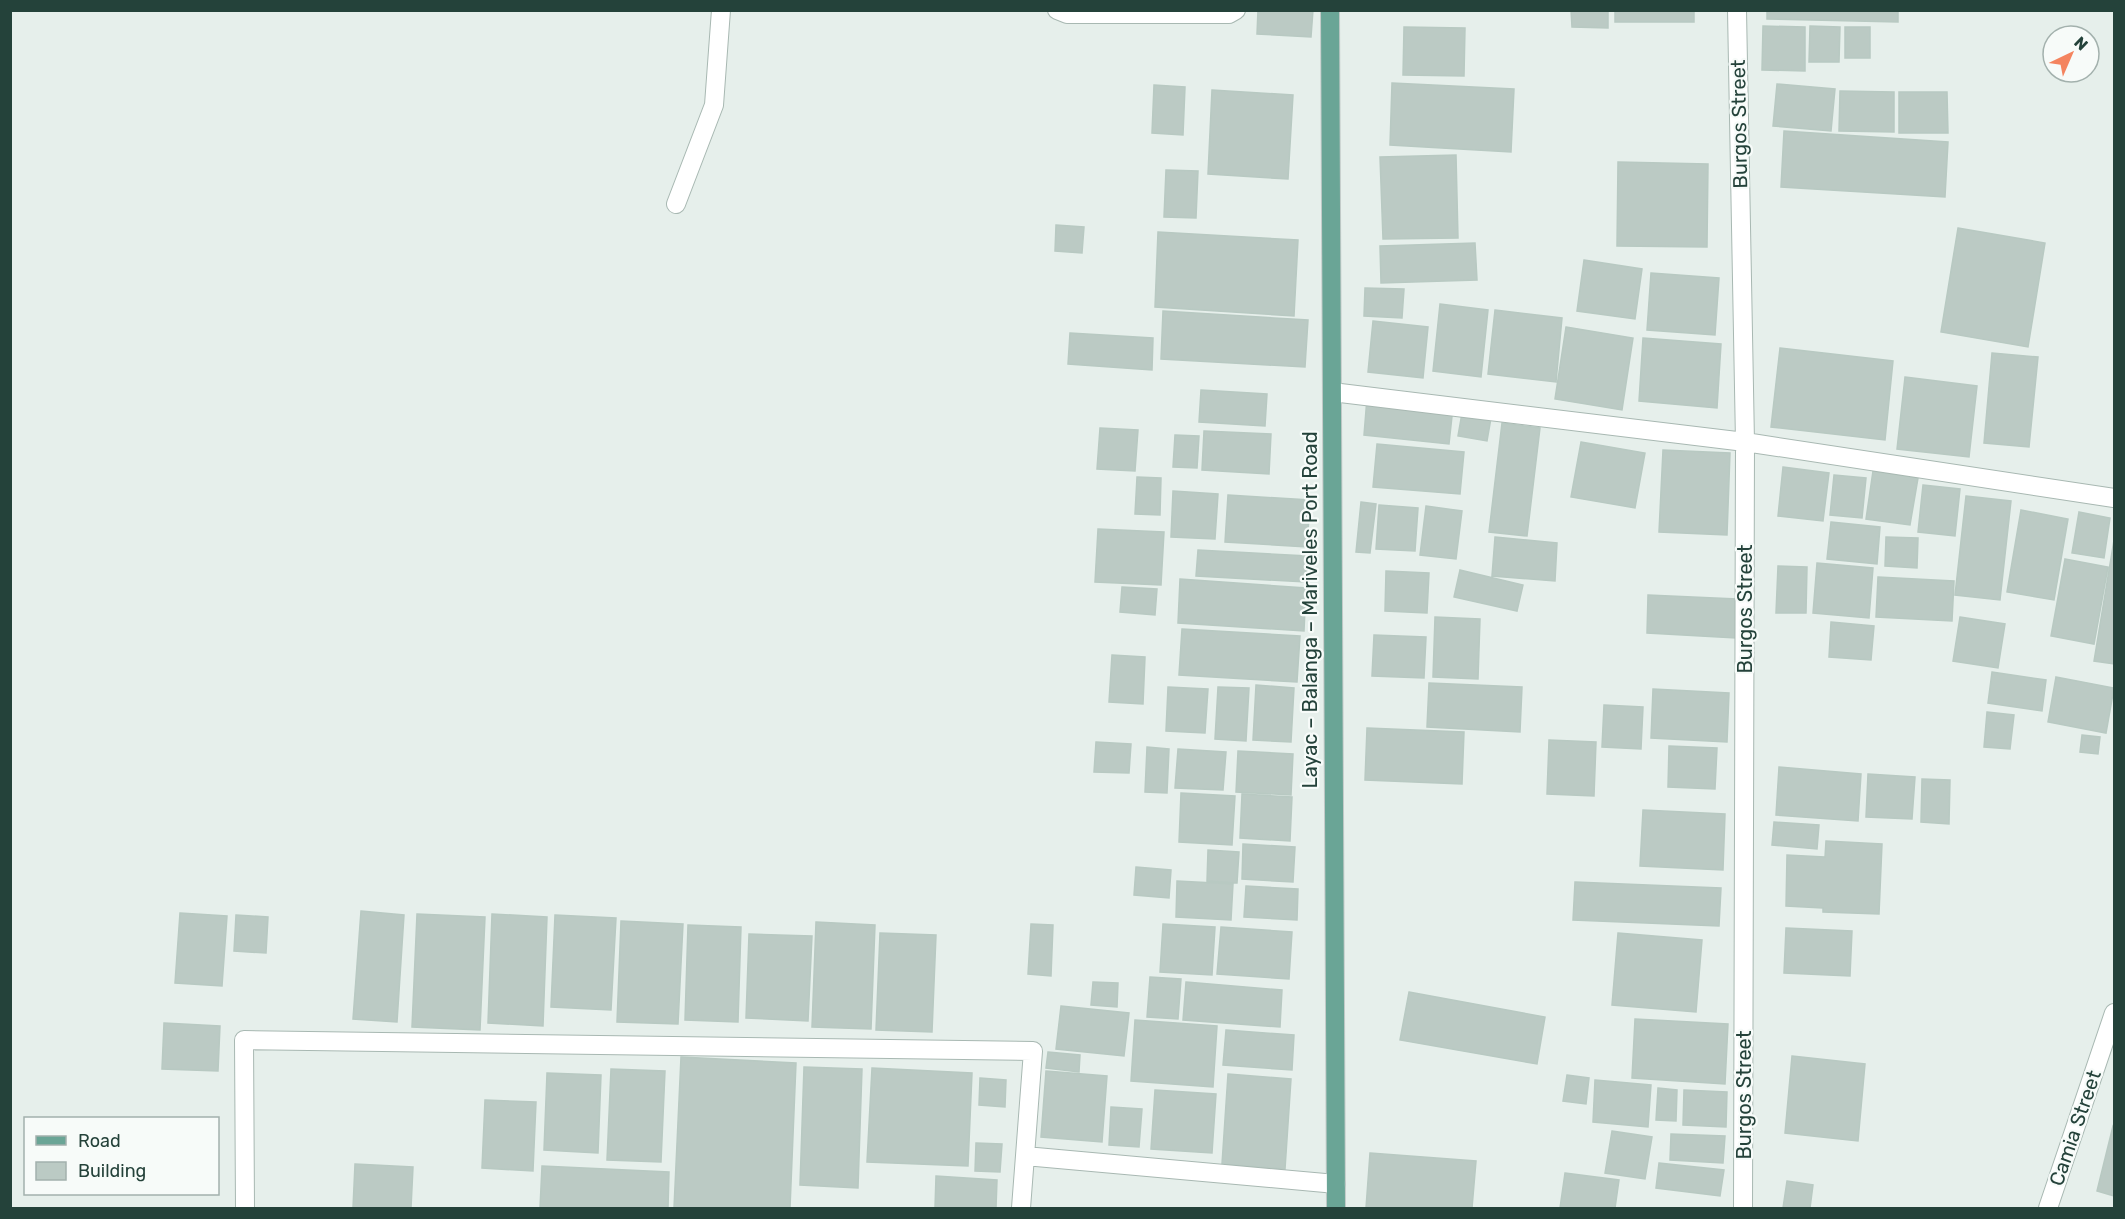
<svg xmlns="http://www.w3.org/2000/svg" width="2125" height="1219" font-family="Rubik,sans-serif">
<style>
.building{fill:#bbcac4;stroke:#b8c9c2;stroke-width:1.5}
.lines{fill:none;stroke-linecap:round;stroke-linejoin:round}
.minor-casing{stroke:#a8b8b2;stroke-width:20}
.major-casing{stroke:#c2cac8;stroke-width:20}
.minor{stroke:#fff;stroke-width:18}
.major{stroke:#6aa596;stroke-width:18}
.labels{text-anchor:middle;stroke-width:4.5;stroke-linejoin:round;paint-order:stroke}
.street-label{font-size:20px;fill:#24423a;stroke:#f7fbf9}
</style>
<rect width="100%" height="100%" fill="#e6efeb"/>
<path class="building" d="M1258,10H1313L1311,37L1257,34Z
M1571,10H1608V28L1572,27Z
M1615,10H1694V22H1615Z
M1767,10H1898V22L1767,19Z
M1763,26L1805,27V71L1762,70Z
M1810,26L1840,27L1839,62H1809Z
M1404,27L1465,28L1464,76L1403,75Z
M1845,27H1870V58H1845Z
M1392,83L1514,89L1511,152L1390,145Z
M1777,84L1835,89L1831,131L1773,126Z
M1154,85L1185,87L1183,135L1152,133Z
M1212,90L1293,95L1288,179L1208,174Z
M1840,91L1894,92V132L1839,131Z
M1899,92H1947L1948,133H1899Z
M1784,131L1948,142L1945,197L1781,187Z
M1456,155L1458,238L1383,239L1380,157Z
M1618,162L1708,164L1707,247L1617,246Z
M1166,170L1198,171L1196,218L1164,217Z
M1056,225L1084,227L1082,253L1055,251Z
M1958,228L2045,243L2028,347L1941,332Z
M1158,232L1298,240L1294,316L1155,307Z
M1475,243L1477,280L1381,283L1380,246Z
M1584,260L1642,269L1635,319L1577,311Z
M1651,273L1719,278L1715,335L1647,330Z
M1365,288L1404,289L1402,318L1364,316Z
M1440,304L1488,310L1481,377L1433,371Z
M1495,310L1562,318L1556,382L1488,374Z
M1163,311L1308,320L1305,367L1161,359Z
M1373,321L1428,327L1423,378L1368,372Z
M1566,327L1633,338L1622,410L1555,399Z
M1070,333L1153,338L1152,370L1068,364Z
M1643,338L1721,344L1717,408L1639,401Z
M1780,348L1893,361L1885,440L1771,427Z
M1992,353L2038,357L2029,447L1984,443Z
M1905,377L1977,386L1969,457L1897,449Z
M1201,390L1267,394L1265,426L1199,422Z
M1367,398L1453,407L1449,444L1364,435Z
M1462,413L1491,418L1487,441L1458,436Z
M1502,423L1540,428L1527,536L1489,532Z
M1100,428L1138,430L1135,471L1097,469Z
M1204,431L1271,434L1269,474L1202,470Z
M1175,435L1199,436L1197,468L1173,467Z
M1581,442L1645,453L1635,508L1571,497Z
M1377,444L1464,452L1460,494L1373,487Z
M1663,450L1730,453L1727,535L1659,532Z
M1783,467L1829,473L1823,521L1778,516Z
M1873,471L1918,478L1910,525L1866,519Z
M1834,475L1866,478L1862,518L1830,515Z
M1137,477L1161,478L1160,515L1135,514Z
M1923,485L1960,489L1955,536L1918,532Z
M1173,491L1218,494L1215,539L1171,537Z
M1228,495L1310,500L1307,547L1225,542Z
M1966,496L2011,501L2000,600L1955,595Z
M1361,502L1376,504L1370,553L1356,552Z
M1379,505L1418,508L1415,551L1376,549Z
M1426,506L1462,511L1456,559L1420,555Z
M2021,510L2068,519L2054,600L2007,592Z
M2079,512L2110,518L2104,558L2072,553Z
M1831,522L1880,527L1877,564L1827,559Z
M1098,529L1164,532L1161,585L1095,582Z
M1495,537L1557,543L1555,581L1492,576Z
M1886,537L1918,538L1917,568L1885,566Z
M2114,540V664L2094,661Z
M1198,550L1308,556L1306,582L1196,576Z
M2065,559L2108,567L2094,644L2051,636Z
M1817,563L1873,568L1869,618L1813,613Z
M1778,566L1807,567L1806,613H1776Z
M1460,570L1523,585L1517,611L1454,597Z
M1386,571L1429,573L1427,613L1385,611Z
M1878,577L1954,581L1952,621L1876,617Z
M1180,579L1306,588L1304,631L1178,623Z
M1122,587L1157,589L1155,615L1120,612Z
M1648,595L1737,599L1736,638L1647,633Z
M1435,617L1480,619L1478,679L1433,677Z
M1960,617L2005,624L1998,668L1953,661Z
M1831,622L1874,626L1871,660L1829,657Z
M1182,629L1300,636L1297,682L1179,675Z
M1374,635L1426,637L1424,678L1372,676Z
M1112,655L1145,657L1143,704L1109,702Z
M1992,672L2046,680L2042,711L1988,703Z
M2056,677L2114,688L2106,733L2048,722Z
M1429,683L1522,687L1520,732L1427,727Z
M1256,685L1294,688L1291,742L1253,740Z
M1168,687L1208,689L1205,733L1166,731Z
M1218,687L1249,688L1246,741L1215,739Z
M1653,689L1729,693L1727,742L1651,738Z
M1604,705L1643,707L1641,749L1602,747Z
M1987,712L2014,715L2010,749L1984,747Z
M1367,728L1464,732L1462,784L1365,780Z
M2082,735L2100,737L2098,754L2080,752Z
M1549,740L1596,742L1594,796L1547,794Z
M1096,742L1131,744L1129,773L1094,772Z
M1669,746L1717,748L1715,789L1668,787Z
M1147,747L1169,749L1167,793L1145,792Z
M1178,749L1226,752L1223,790L1175,788Z
M1238,751L1293,754L1291,795L1236,792Z
M1779,767L1861,774L1858,821L1776,815Z
M1868,774L1915,777L1912,819L1866,817Z
M1922,779L1950,780L1949,824L1921,822Z
M1181,793L1235,796L1232,845L1179,842Z
M1242,794L1292,797L1290,841L1240,838Z
M1643,810L1725,814L1723,870L1640,866Z
M1774,822L1819,825L1817,849L1772,845Z
M1826,841L1882,844L1879,914L1823,912V908L1786,906L1787,855L1825,857Z
M1243,844L1295,847L1293,882L1242,879Z
M1208,850L1239,852L1237,883L1207,881Z
M1136,867L1171,870L1169,898L1134,895Z
M1177,881L1233,884L1231,920L1176,917Z
M1575,882L1721,888L1719,926L1573,920Z
M1246,886L1298,889L1297,920L1244,917Z
M361,911L404,915L397,1022L353,1019Z
M180,913L227,916L222,986L175,983Z
M417,914L485,917L480,1030L412,1027Z
M492,914L547,917L543,1026L488,1023Z
M236,915L268,917L266,953L234,951Z
M555,915L616,918L611,1010L551,1007Z
M621,921L683,924L678,1024L617,1022Z
M816,922L875,925L871,1029L812,1027Z
M1031,924L1053,925L1051,976L1028,974Z
M1163,924L1215,927L1212,975L1160,972Z
M688,925L741,927L738,1022L685,1020Z
M1221,927L1292,932L1289,979L1217,974Z
M1786,928L1852,931L1850,976L1784,973Z
M880,933L936,935L932,1032L876,1030Z
M1618,933L1702,940L1696,1012L1612,1005Z
M749,934L812,936L808,1021L746,1018Z
M1150,977L1181,979L1178,1019L1147,1017Z
M1093,982L1118,983L1117,1007L1091,1005Z
M1186,982L1282,990L1280,1027L1183,1020Z
M1409,992L1545,1017L1537,1064L1400,1040Z
M1061,1006L1129,1013L1124,1056L1056,1049Z
M1635,1019L1728,1024L1725,1084L1632,1078Z
M1135,1020L1217,1026L1213,1087L1131,1081Z
M164,1023L220,1026L218,1071L162,1069Z
M1226,1030L1294,1035L1292,1070L1223,1065Z
M1048,1052L1080,1055L1079,1072L1046,1068Z
M1792,1056L1865,1064L1858,1141L1785,1133Z
M681,1057L796,1063L790,1208H674Z
M804,1067L862,1069L858,1188L800,1185Z
M872,1068L972,1073L968,1166L867,1162Z
M611,1069L665,1071L661,1162L607,1160Z
M1046,1071L1107,1076L1102,1142L1041,1137Z
M547,1073L601,1075L598,1153L544,1150Z
M1228,1074L1291,1079L1285,1169L1222,1164Z
M1567,1075L1589,1078L1586,1104L1563,1101Z
M980,1078L1006,1080L1005,1107L979,1105Z
M1595,1080L1651,1085L1648,1127L1593,1122Z
M1658,1088L1677,1090L1676,1121L1656,1120Z
M1155,1090L1216,1094L1212,1153L1151,1149Z
M1684,1090L1727,1092L1726,1127L1683,1125Z
M485,1100L536,1102L533,1171L482,1168Z
M1111,1107L1142,1109L1139,1147L1109,1145Z
M2113,1126L2114,1127V1196L2097,1191Z
M1612,1131L1652,1137L1645,1179L1605,1173Z
M1671,1134L1725,1136L1723,1163L1670,1160Z
M976,1143L1002,1144L1000,1172L975,1171Z
M1370,1153L1476,1161L1472,1208H1366Z
M1659,1163L1724,1170L1720,1196L1656,1188Z
M355,1164L413,1167L411,1208H353Z
M542,1166L669,1172L668,1208H540Z
M1565,1173L1619,1180L1615,1208H1560Z
M936,1176L997,1180L996,1208H935Z
M1787,1181L1813,1185L1810,1208H1783Z"/>
<g class="lines">
<g class="minor-casing">
<path id="minor" d="M1057,10L1067,14H1229L1236,10
M1737,10L1745,442L1743,1208
M676,204L714,105L721,10
M1332,392L1745,442L2114,498
M1025,1156L1336,1184
M245,1208L244,1040L1033,1051L1021,1208
M2048,1208L2114,1013"/>
</g>
<g class="major-casing">
<path id="major" d="M1330,10L1336,1208"/>
</g>
<use href="#minor" class="minor"/>
<use href="#major" class="major"/>
</g>
<g class="labels">
<g class="street-label">
<text transform="translate(1739 124) rotate(-91)" y="7">Burgos Street</text>
<text transform="translate(1745 609) rotate(-90)" y="7">Burgos Street</text>
<text transform="translate(1310 610) rotate(-90)" y="7">Layac – Balanga – Mariveles Port Road</text>
<text transform="translate(1744 1095) rotate(-90)" y="7">Burgos Street</text>
<text transform="translate(2075 1128) rotate(-71)" y="7">Camia Street</text>
</g>
</g>
<rect width="2125" height="1219" fill="none" stroke="#24423a" stroke-width="24"/>
<rect x="24" y="1117" width="195" height="78" fill="#f7fbf9" stroke="#a3b1ad" stroke-width="1.5"/>
<rect x="36" y="1136" width="30" height="9" fill="#6aa596" stroke="#a3b1ad" stroke-width="1.5"/>
<text x="78" y="1147" font-size="18" fill="#24423a">Road</text>
<rect x="36" y="1162" width="30" height="18" fill="#bbcac4" stroke="#a3b1ad" stroke-width="1.5"/>
<text x="78" y="1177" font-size="18" fill="#24423a">Building</text>
<g transform="translate(2071 54) rotate(44)"><circle r="28" fill="#f7fbf9" stroke="#a3b1ad" stroke-width="1.5"/>
<path d="M0-4.5L10 22L0 15L-10 22Z" fill="#f4845f"/>
<text y="-9" font-size="16" font-weight="bold" text-anchor="middle" fill="#24423a">N</text>
</g>
</svg>
